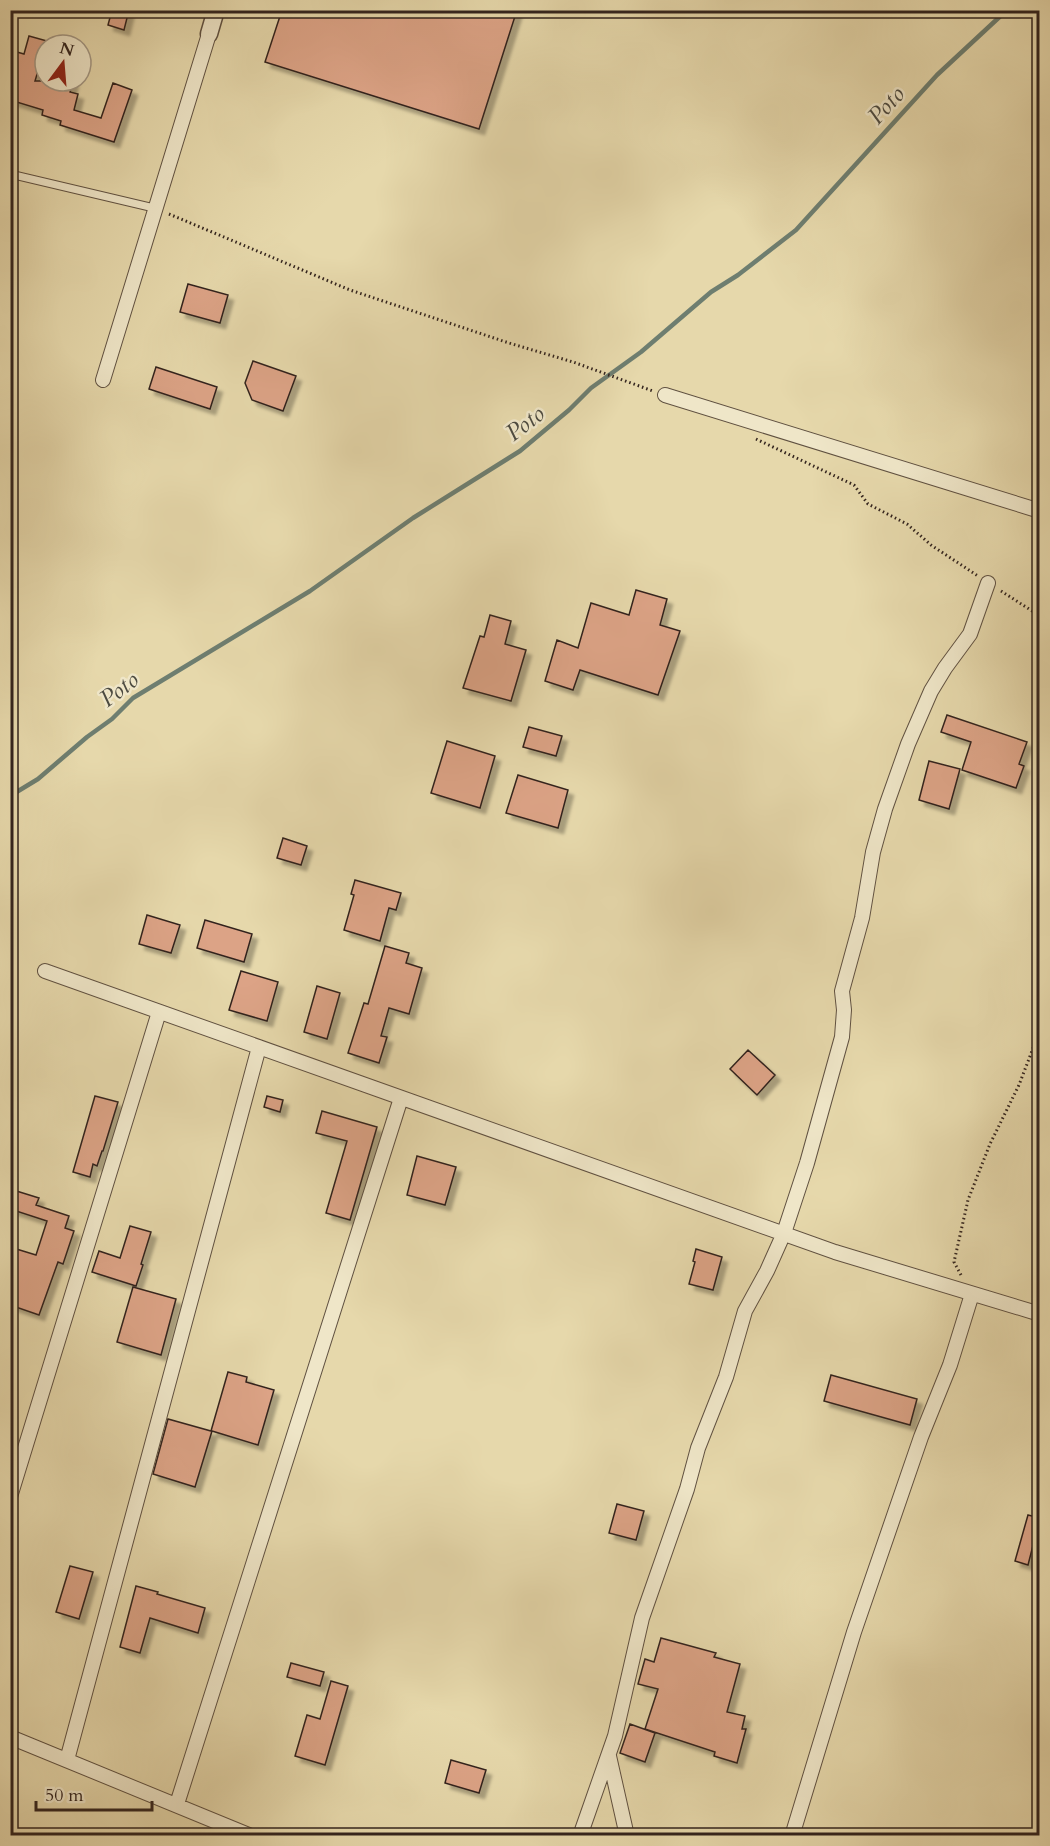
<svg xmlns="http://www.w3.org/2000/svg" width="1050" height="1846" font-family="Cardo,serif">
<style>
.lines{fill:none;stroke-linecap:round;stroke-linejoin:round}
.stream{stroke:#6e7e70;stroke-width:4.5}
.building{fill:#dca386;stroke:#33241e;stroke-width:1.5;filter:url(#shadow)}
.service-casing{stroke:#605141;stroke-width:9}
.minor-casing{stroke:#605141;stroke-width:16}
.tertiary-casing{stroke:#605141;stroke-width:19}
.path{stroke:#33241e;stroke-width:3;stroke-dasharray:1.5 3;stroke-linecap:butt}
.service{stroke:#efe6c8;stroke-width:7}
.minor{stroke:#efe6c8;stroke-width:14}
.tertiary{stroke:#efe6c8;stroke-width:16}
.labels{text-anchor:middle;stroke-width:5;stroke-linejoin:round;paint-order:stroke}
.water-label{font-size:24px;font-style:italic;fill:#4c4a40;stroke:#efe6c8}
</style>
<defs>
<filter id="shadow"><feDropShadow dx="5.5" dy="5.5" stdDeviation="1.5" flood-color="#0004"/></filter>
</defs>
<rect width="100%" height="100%" fill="#e6d8ab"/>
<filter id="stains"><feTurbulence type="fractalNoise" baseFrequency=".00333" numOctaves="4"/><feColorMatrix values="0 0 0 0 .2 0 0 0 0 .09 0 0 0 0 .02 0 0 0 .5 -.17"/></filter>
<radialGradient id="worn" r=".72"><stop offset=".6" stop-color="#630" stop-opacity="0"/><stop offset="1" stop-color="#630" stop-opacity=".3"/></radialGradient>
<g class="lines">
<path class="stream" d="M10,796L38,779L87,737L112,719L133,698L310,591L413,518L520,451L569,410L591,388L641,352L711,292L738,275L796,230L937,75L1007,10"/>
</g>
<path class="building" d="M112,10H129L124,30L108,25Z
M282,10H517L479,129L265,62Z
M29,36L47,41L35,81H73L70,92L78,94L74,110L101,118L113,83L132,90L114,142L60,125L61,121L42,115L43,110L10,100V50L24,54Z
M188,284L228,295L220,323L180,312Z
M253,361L296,376L283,411L252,400L245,383Z
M156,367L217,387L210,409L149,389Z
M636,590L667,599L660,625L680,631L658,695L580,670L573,690L545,681L557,640L578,648L591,603L629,615Z
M490,615L511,621L505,644L526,650L511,701L463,688L480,636L484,637Z
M947,715L1027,742L1019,764L1024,766L1016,788L962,770L971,742L941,732Z
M529,727L562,736L556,756L523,747Z
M447,741L495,756L480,808L431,793Z
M929,761L960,769L949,809L919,800Z
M518,775L568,790L558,828L506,813Z
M283,838L307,846L301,865L277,858Z
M355,880L401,893L396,910L389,908L380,941L344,930L354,895L351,894Z
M147,915L180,925L171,953L139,944Z
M205,920L252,934L244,962L197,948Z
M385,946L409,953L406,963L422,968L409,1014L389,1008L381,1036L387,1037L379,1063L348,1053L364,1003L368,1004Z
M241,971L278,982L267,1021L229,1010Z
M317,986L340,993L327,1039L304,1032Z
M748,1050L775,1075L757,1095L730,1069Z
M95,1096L118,1102L103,1151H102L97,1166L93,1164L90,1177L73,1172Z
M267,1096L283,1100L280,1112L264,1107Z
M322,1111L377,1127L350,1220L326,1213L347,1141L316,1133Z
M417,1156L456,1167L445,1205L407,1195Z
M10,1189L39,1198L36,1205L69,1216L65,1228L74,1231L63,1264L58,1262L39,1315L10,1305V1247L36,1255L47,1221L10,1209Z
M130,1226L151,1232L141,1264L143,1265L136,1286L92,1272L99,1251L120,1258Z
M696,1249L722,1257L713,1290L689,1284L695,1262L693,1261Z
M133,1287L176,1299L161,1355L117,1342Z
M228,1372L247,1377L246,1382L274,1390L258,1445L212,1431L195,1487L153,1474L168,1419L211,1431Z
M831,1375L917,1399L910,1425L824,1401Z
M617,1504L644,1511L636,1540L609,1533Z
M1028,1515L1040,1518L1028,1565L1015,1561Z
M70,1566L93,1572L79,1619L56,1612Z
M136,1586L158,1592L157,1594L205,1608L198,1633L150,1618L140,1653L120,1647Z
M661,1638L716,1653L714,1657L740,1664L727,1712L745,1716L742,1729H746L737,1763L714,1756L715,1752L645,1729L658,1689L638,1684L645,1659L654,1662Z
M291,1663L324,1672L320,1686L287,1677Z
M331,1681L348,1686L325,1765L295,1756L307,1715L320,1719Z
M630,1724L655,1733L645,1762L620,1753Z
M451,1760L486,1770L479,1793L445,1783Z"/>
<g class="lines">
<g class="service-casing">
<path id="service" d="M10,174L154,208"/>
</g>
<g class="minor-casing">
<path id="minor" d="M103,380L209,34
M665,395L1040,511
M45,971L835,1252L1040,1314
M10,1497L159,1012
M10,1737L251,1836
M609,1756L627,1836
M67,1760L259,1047
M177,1804L401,1098
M580,1836L615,1736L642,1618L687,1489L698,1448L726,1377L745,1311L767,1271L784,1233L807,1163L842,1037L844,1010L842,991L862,918L873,852L885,809L908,744L931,691L945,668L970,634L988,583
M792,1836L854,1632L921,1437L950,1365L972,1294"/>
</g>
<g class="tertiary-casing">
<path id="tertiary" d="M209,34L216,10"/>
</g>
<path class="path" d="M169,214L350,290L509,343L573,362L653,391
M756,439L854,485L868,504L907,524L931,545L978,576
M1001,591L1040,616
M961,1275L954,1262L968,1200L990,1144L1019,1085L1040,1030"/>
<use href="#service" class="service"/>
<use href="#minor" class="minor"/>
<use href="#tertiary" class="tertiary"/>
</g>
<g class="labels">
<g class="water-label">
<text transform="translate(886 105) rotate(-48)" y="8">Poto</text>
<text transform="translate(525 423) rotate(-38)" y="8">Poto</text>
<text transform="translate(119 689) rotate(-37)" y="8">Poto</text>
</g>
</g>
<rect width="1050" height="1846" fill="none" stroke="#e6d8ab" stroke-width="36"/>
<rect x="12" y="12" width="1026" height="1822" fill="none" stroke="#33241e" stroke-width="3"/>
<rect x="18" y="18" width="1014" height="1810" fill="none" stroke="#33241e" stroke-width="1.5"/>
<g transform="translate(63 63) rotate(16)"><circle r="28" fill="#efe6c8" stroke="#a49884" stroke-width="1.5"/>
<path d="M0-4.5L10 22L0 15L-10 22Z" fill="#8f2418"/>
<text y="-9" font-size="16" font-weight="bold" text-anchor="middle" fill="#33241e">N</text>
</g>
<path d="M36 1801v9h116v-9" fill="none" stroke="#33241e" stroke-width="3"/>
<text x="45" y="1801" font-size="18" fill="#33241e" stroke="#efe6c8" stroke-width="4.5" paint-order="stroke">50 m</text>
<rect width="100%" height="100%" filter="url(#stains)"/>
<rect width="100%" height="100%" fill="url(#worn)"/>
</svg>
